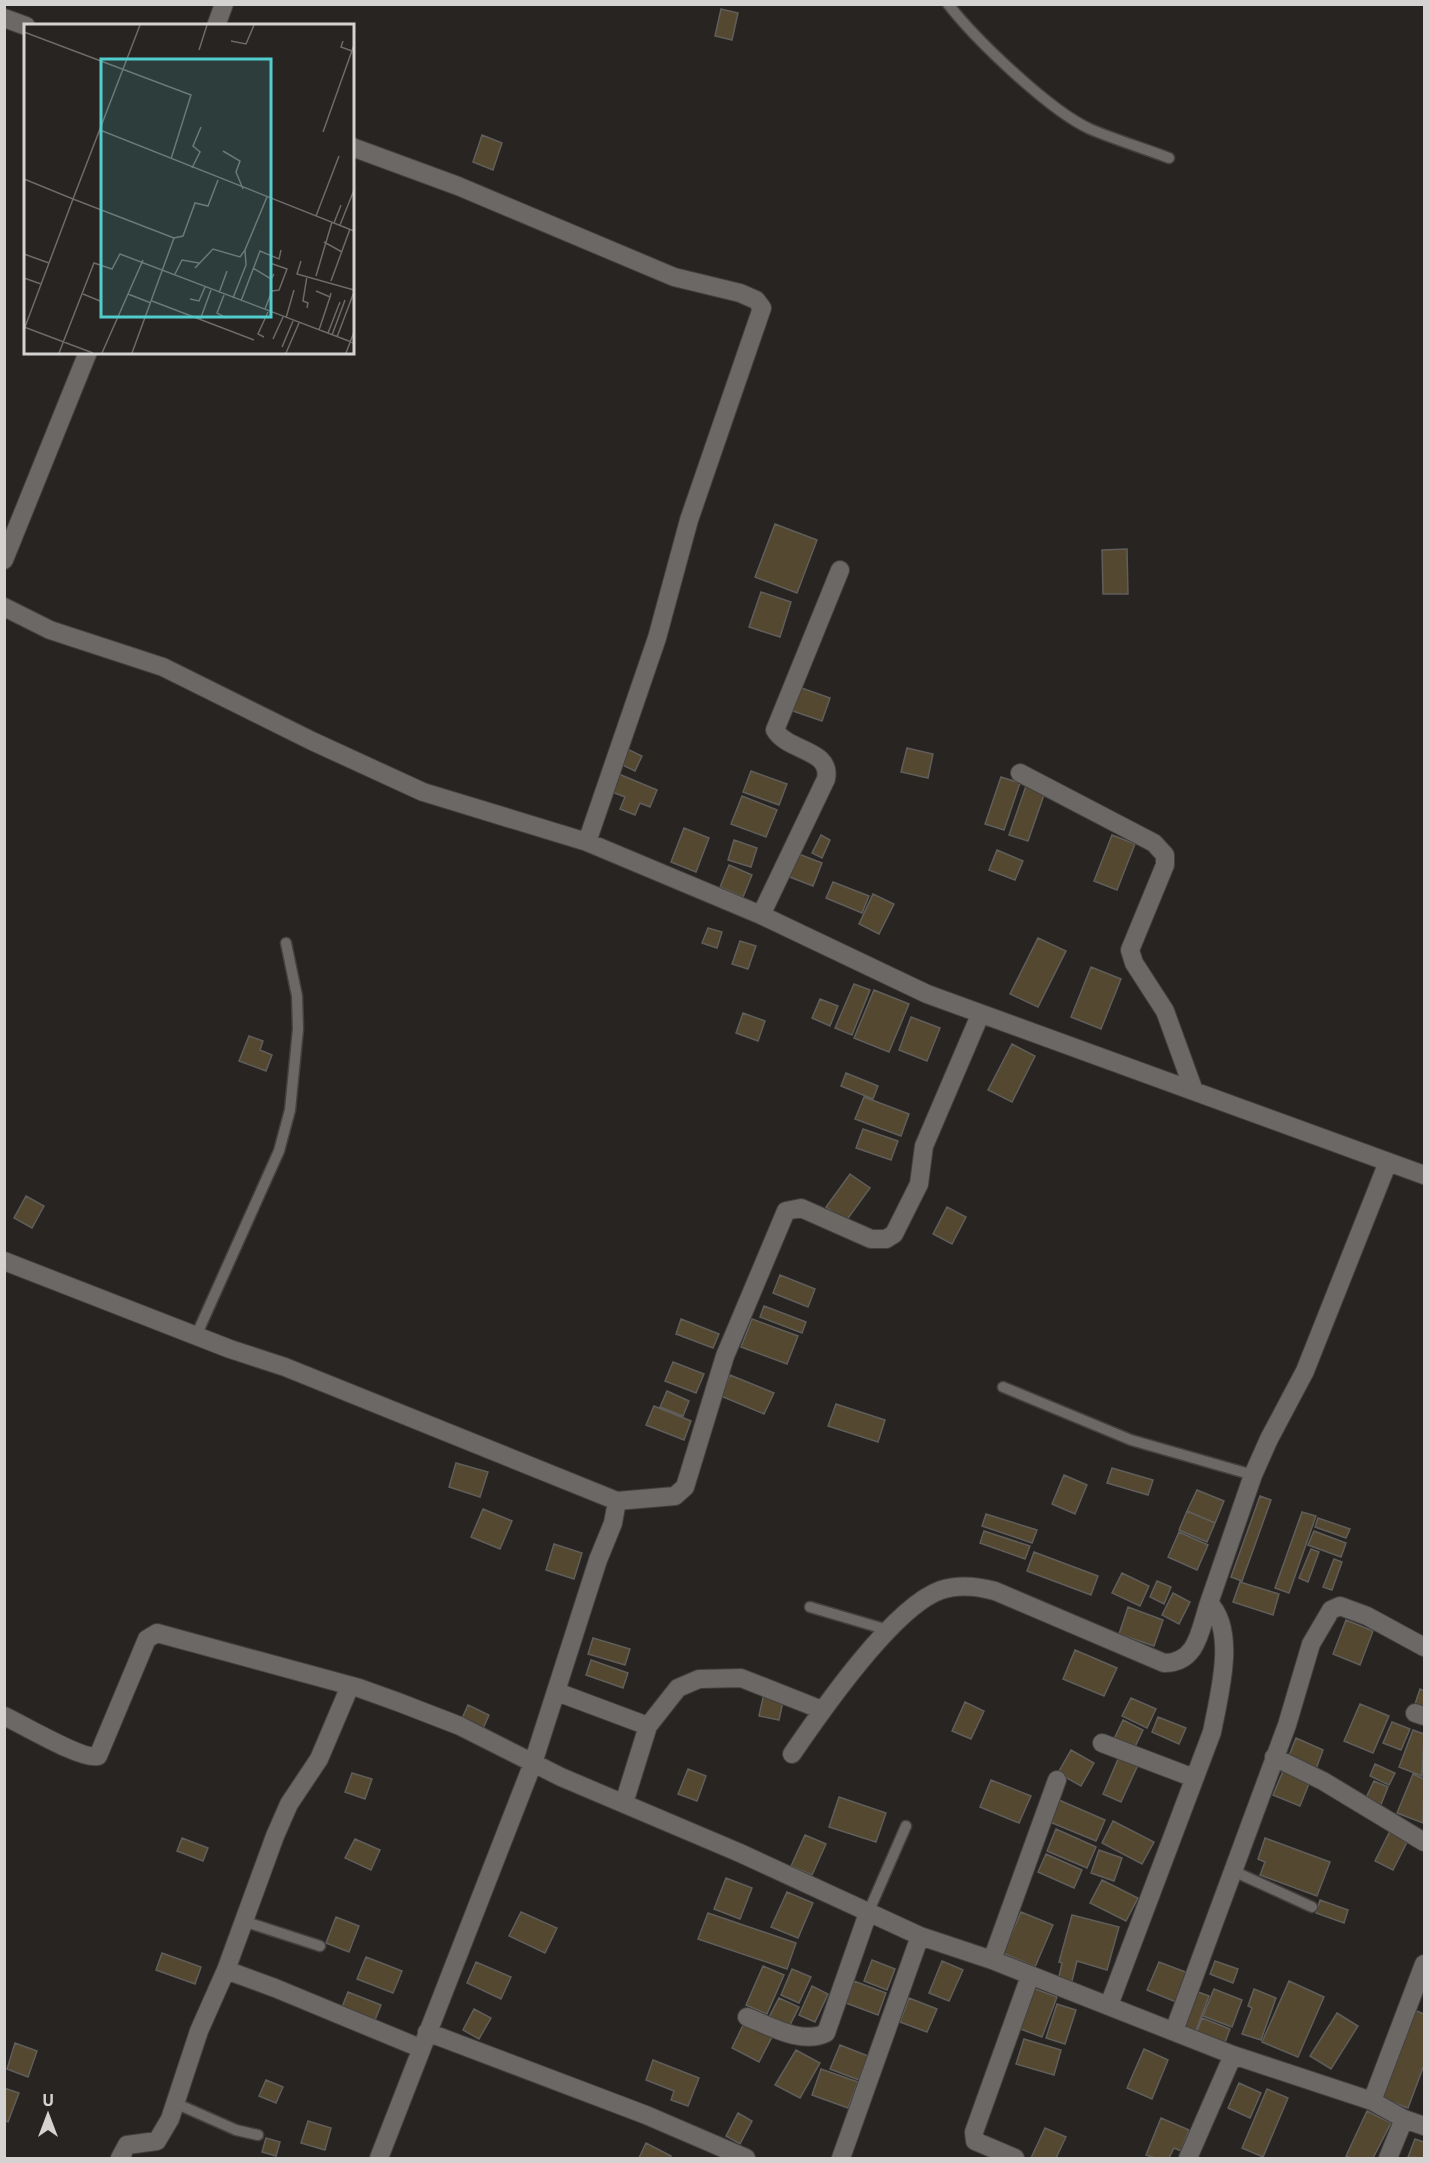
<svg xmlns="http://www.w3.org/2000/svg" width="1429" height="2163" font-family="'Public Sans',sans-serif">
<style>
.building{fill:#544830;stroke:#605e5b;stroke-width:1.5}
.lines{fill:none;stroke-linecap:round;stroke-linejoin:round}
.lane-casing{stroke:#43403f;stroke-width:13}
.street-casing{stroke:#43403f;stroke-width:20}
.lane{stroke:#6b6865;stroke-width:10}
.street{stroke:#6b6865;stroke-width:18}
.inset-road{fill:none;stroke:#6d6a68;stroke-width:1.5}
.view{fill:#52cdce;fill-opacity:0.15;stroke:#52cdce;stroke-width:3}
.inset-edge{fill:none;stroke:#d5d3d2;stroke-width:3}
</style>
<rect width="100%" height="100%" fill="#272422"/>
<path class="building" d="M721,9L738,13L732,40L715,36Z
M482,135L502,143L493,170L473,162Z
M775,524L817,540L797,593L755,577Z
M1127,549L1128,594H1103L1102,550Z
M761,592L791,602L780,637L749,627Z
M793,685L830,698L822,721L784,708Z
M623,747L642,756L635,771L616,762Z
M907,748L933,754L928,778L901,772Z
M751,771L787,784L779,805L743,792Z
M614,772L657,790L650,807L640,803L635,815L620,809L625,797L607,790Z
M1001,777L1020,783L1004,830L985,824Z
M1026,786L1045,792L1028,841L1009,835Z
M742,796L777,810L766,837L731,824Z
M684,828L709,838L696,872L671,862Z
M821,835L830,840L822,858L812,853Z
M1112,835L1135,844L1117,890L1094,881Z
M734,840L757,848L751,867L728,860Z
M997,850L1023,861L1015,880L989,870Z
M796,853L822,863L813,886L787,876Z
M729,865L752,875L743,897L720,887Z
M833,882L869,896L862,913L826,898Z
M873,894L894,904L879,934L859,924Z
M708,928L722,932L717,948L702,943Z
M1038,938L1066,951L1038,1007L1010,994Z
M740,941L756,946L748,969L732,964Z
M1091,967L1121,979L1101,1029L1071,1017Z
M854,984L870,990L852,1035L835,1028Z
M874,990L909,1004L889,1052L854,1038Z
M820,999L838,1006L830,1026L812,1018Z
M743,1013L765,1021L758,1041L736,1033Z
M911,1017L940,1028L927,1061L899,1050Z
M249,1036L263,1041L260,1050L272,1055L266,1071L239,1061Z
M1012,1044L1035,1056L1012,1102L988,1090Z
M846,1073L878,1086L873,1099L841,1086Z
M864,1097L909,1114L901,1136L855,1119Z
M863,1129L898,1141L891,1160L856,1148Z
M850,1174L870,1188L846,1221L826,1207Z
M26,1196L44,1206L32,1228L14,1218Z
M947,1207L966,1217L952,1244L933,1234Z
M780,1275L815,1289L808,1307L773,1293Z
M764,1306L806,1322L802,1333L760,1317Z
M681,1319L719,1334L713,1348L676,1334Z
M752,1319L798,1336L787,1364L741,1347Z
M673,1362L704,1374L696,1393L665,1381Z
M730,1375L774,1393L764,1414L721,1396Z
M667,1391L689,1401L683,1416L660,1407Z
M836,1404L885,1420L878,1442L828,1426Z
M654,1406L691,1421L684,1440L646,1425Z
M456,1463L488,1472L480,1497L449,1487Z
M1112,1468L1153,1480L1148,1495L1107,1483Z
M1064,1475L1087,1485L1075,1514L1052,1504Z
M1197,1490L1224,1501L1215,1523L1187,1511Z
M1260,1496L1271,1500L1242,1581L1231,1577Z
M483,1509L512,1521L500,1549L471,1537Z
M1187,1511L1215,1523L1207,1542L1179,1530Z
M1302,1512L1316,1516L1289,1593L1275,1588Z
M986,1514L1037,1530L1032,1543L982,1526Z
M1318,1518L1350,1529L1346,1538L1315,1527Z
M984,1531L1030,1546L1025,1559L980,1543Z
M1314,1531L1346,1543L1341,1557L1308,1545Z
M1179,1532L1208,1545L1197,1570L1168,1557Z
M554,1544L582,1553L574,1579L546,1570Z
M1311,1549L1319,1552L1308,1582L1299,1578Z
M1034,1552L1098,1576L1091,1595L1027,1571Z
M1334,1559L1342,1562L1332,1590L1323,1587Z
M1122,1573L1149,1586L1140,1606L1112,1593Z
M1157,1581L1171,1587L1164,1604L1150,1597Z
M1240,1582L1279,1594L1273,1615L1233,1602Z
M1173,1593L1190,1602L1179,1624L1162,1615Z
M1128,1607L1163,1620L1154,1646L1119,1634Z
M1346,1620L1373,1631L1360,1665L1333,1654Z
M593,1638L630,1649L625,1665L588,1654Z
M1075,1650L1117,1668L1104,1696L1063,1679Z
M591,1660L628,1673L623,1688L586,1675Z
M1420,1689L1424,1691V1711L1414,1707Z
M764,1693L784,1697L779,1720L759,1716Z
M1131,1698L1156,1709L1147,1728L1122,1716Z
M965,1702L984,1711L971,1739L952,1731Z
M1360,1704L1389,1716L1373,1753L1344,1741Z
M468,1705L489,1715L481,1733L460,1723Z
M1158,1717L1186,1728L1179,1744L1152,1732Z
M1123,1720L1143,1730L1134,1749L1114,1739Z
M1392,1722L1410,1729L1401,1750L1383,1743Z
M1413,1730L1424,1734L1422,1776L1399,1767Z
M1296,1738L1323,1750L1316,1769L1288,1758Z
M1071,1750L1094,1763L1081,1786L1058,1773Z
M1119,1757L1138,1765L1121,1802L1103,1794Z
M1375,1764L1395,1773L1389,1785L1370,1776Z
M688,1769L706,1776L697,1801L678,1794Z
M1283,1771L1310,1781L1300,1806L1273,1795Z
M352,1773L372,1779L365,1799L345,1792Z
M1413,1774L1424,1779L1423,1823L1397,1813Z
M991,1780L1031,1796L1019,1823L980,1807Z
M1374,1781L1388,1787L1380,1807L1365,1800Z
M839,1797L886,1813L876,1842L829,1827Z
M1059,1800L1105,1820L1096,1841L1050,1822Z
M1113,1821L1154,1842L1142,1864L1102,1843Z
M1056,1829L1096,1847L1087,1868L1047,1851Z
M1391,1829L1409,1838L1393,1870L1375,1861Z
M805,1835L826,1844L812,1875L791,1866Z
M182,1838L208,1848L203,1861L177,1851Z
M1265,1838L1330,1862L1317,1896L1260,1875L1265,1862L1258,1859Z
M355,1839L380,1850L371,1870L345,1858Z
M1099,1850L1122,1858L1114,1881L1091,1873Z
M1046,1854L1082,1870L1074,1888L1038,1872Z
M726,1878L752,1888L740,1919L714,1909Z
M1102,1880L1138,1898L1126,1921L1090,1903Z
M787,1892L813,1903L798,1938L771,1927Z
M1320,1900L1348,1910L1344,1923L1316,1913Z
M521,1912L557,1928L545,1953L509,1936Z
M1021,1912L1053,1925L1035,1967L1003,1953Z
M708,1913L796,1943L787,1969L698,1939Z
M1072,1915L1119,1927L1107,1970L1077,1961L1071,1985L1058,1981L1062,1963L1059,1962Z
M336,1917L359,1926L349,1952L326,1943Z
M162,1953L201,1967L195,1984L156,1970Z
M366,1957L402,1971L393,1993L357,1979Z
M872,1960L895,1969L887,1990L864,1981Z
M942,1961L963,1970L949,2001L929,1993Z
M1215,1961L1238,1969L1233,1983L1210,1974Z
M476,1962L511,1977L501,1999L467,1983Z
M1159,1962L1188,1973L1176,2002L1147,1990Z
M763,1966L784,1975L767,2014L746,2005Z
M792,1969L811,1977L799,2003L781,1995Z
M854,1981L886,1993L878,2015L846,2003Z
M1289,1981L1324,1997L1298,2057L1262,2042Z
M812,1986L828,1994L815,2022L799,2015Z
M1030,1987L1057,1997L1042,2037L1015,2027Z
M1214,1989L1242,2000L1232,2027L1203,2016Z
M1254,1989L1276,1998L1261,2040L1242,2034L1252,2008L1248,2006Z
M1193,1990L1209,1996L1195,2033L1179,2027Z
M348,1992L381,2005L375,2020L342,2007Z
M779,1998L799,2007L788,2029L768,2019Z
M909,1998L937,2009L927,2032L900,2022Z
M1057,2004L1076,2010L1065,2044L1046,2038Z
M474,2009L491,2018L479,2039L463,2030Z
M1412,2009L1424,2014V2065L1408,2108L1379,2097Z
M1337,2013L1358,2026L1331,2069L1310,2056Z
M1202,2018L1230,2029L1224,2045L1196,2034Z
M745,2021L773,2035L759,2062L732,2048Z
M1024,2039L1061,2050L1054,2075L1016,2064Z
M15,2043L37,2051L28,2077L7,2069Z
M840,2045L868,2056L859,2080L830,2069Z
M1144,2049L1168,2060L1152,2099L1127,2088Z
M796,2050L820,2063L800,2098L775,2085Z
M653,2060L699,2078L688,2106L671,2100L674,2091L646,2080Z
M821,2069L858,2082L848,2108L812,2095Z
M266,2080L283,2087L276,2103L259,2096Z
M1239,2083L1261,2093L1250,2118L1228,2108Z
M4,2088L19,2093L8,2122L4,2120Z
M1267,2089L1288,2098L1263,2157L1242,2148Z
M1367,2111L1391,2123L1373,2158H1351L1346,2156Z
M738,2113L752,2121L740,2144L726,2136Z
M1161,2118L1189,2130L1181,2151L1174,2148L1169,2158H1155L1146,2155Z
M308,2121L331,2128L325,2150L301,2143Z
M1045,2128L1066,2137L1056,2158H1031Z
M266,2138L280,2142L276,2156L262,2152Z
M1415,2139L1424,2142V2158L1408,2157Z
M646,2143L671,2156L669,2158H639Z"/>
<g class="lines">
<g class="lane-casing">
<path id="lane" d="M948,4C976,40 1050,111 1090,129C1116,140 1143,148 1169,158
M196,1336L279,1151L290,1110L298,1029L297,996L286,943
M1003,1387L1131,1440L1253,1475
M810,1607L888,1630
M1231,1870L1312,1907
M868,1913L906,1826
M243,1921L320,1946
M175,2103L236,2130L258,2135"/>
</g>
<g class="street-casing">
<path id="street" d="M4,18L26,26
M216,26L224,4
M352,147L458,186L674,277L740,293L756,300L762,308L689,520L657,638L587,842
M4,560L88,352
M4,607L50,630L163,667L312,741L423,792L587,842L761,915L927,994L1424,1175
M1020,773L1154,843L1165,855V865L1130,950L1134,963L1165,1011L1194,1091
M761,915L826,779C832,749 788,752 775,730L840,570
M4,1261L230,1349L285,1367L617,1501
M557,1692L648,1726
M1415,1713L1424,1716
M4,1716C22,1724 83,1761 98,1756L147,1639L157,1633L359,1688L398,1702L460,1726L561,1777L740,1853L920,1936L992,1960L1233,2055L1372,2101L1404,2119L1424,2126
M1102,1743L1194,1778
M792,1754C822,1710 893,1607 941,1590C959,1584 977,1586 995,1591L1164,1663C1198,1663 1200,1629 1209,1603
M1274,1757L1323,1781L1424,1842
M624,1803L648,1726L678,1688L699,1679L741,1678L822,1710
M992,1960L1057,1780
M226,1970L275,1988L420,2048
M1109,2005L1212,1732C1219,1695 1237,1631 1209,1603L1253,1475L1269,1439L1305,1371L1388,1162
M747,2017C770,2026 802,2045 826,2033L868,1913
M1174,2031L1287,1725L1311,1644L1331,1610L1340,1606L1367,1616L1424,1647
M427,2032L646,2115L746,2158
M1372,2101L1424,1964
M120,2158L127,2145L157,2141L170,2119L199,2031L226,1970L275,1836L289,1804L319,1759L350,1686
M379,2158L533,1763L598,1560L613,1523L617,1501L675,1496L685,1487L725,1356L786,1211L801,1208L871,1239H886L894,1234L919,1184L924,1146L980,1015
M841,2158L920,1936
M1015,2158L975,2141L974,2132L1030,1976
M1188,2158L1233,2055
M1388,2158L1404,2119"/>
</g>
<use href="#lane" class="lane"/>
<use href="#street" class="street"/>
</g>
<g transform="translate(24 24)">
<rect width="330" height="330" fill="#272422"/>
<path class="inset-road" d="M0,8L167,71L147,135M207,17L222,20L230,1M319,17L317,23L328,27M175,26L183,1M76,106L330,207M299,108L330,21M199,127L216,137L212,148L219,165M168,144L176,128L169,122L177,103M0,155L49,175L116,1M292,192L315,132M310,199L317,181M316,201L330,166M300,218L318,228M0,230L25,239M277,237L273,250L330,266M171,244L189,225L216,233L221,226M229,244L247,255L250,250M151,250L158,236L175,239M292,252L308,198M0,254L17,260M307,257L326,205M292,267L306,273L307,269M195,269L203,247M59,270L76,277M104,270L127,279M200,271L193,289L202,294M209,274L222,241L221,226L243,173M166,275L175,277L181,263M128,277L230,316M217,277L236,227L255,235L257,226M283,284L284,279L279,277L283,252M241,285L248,267L255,266L263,245L246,239M262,294L270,266M176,296L187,266M0,303L69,329M1,303L49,175L150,214M295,306L306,273M304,309L316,278M308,311L321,276M240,313L234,310L244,288M313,313L330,268M249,315L259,293M258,323L269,297M35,329L70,239L88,245L96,230L330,319M78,329L119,236M108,329L150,214L159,212L171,179L184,182L194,156M262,329L275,299M322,329L330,308"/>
<path class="view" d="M77,35H247V293H77Z"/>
<rect width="330" height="330" class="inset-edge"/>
</g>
<rect width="1429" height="2163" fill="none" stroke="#d5d3d2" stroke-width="12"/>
<g transform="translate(48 2115)" stroke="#272422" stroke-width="4.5" paint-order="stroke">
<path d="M0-4.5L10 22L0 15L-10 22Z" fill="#d5d3d2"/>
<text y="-9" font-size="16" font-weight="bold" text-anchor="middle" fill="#d5d3d2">U</text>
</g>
</svg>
